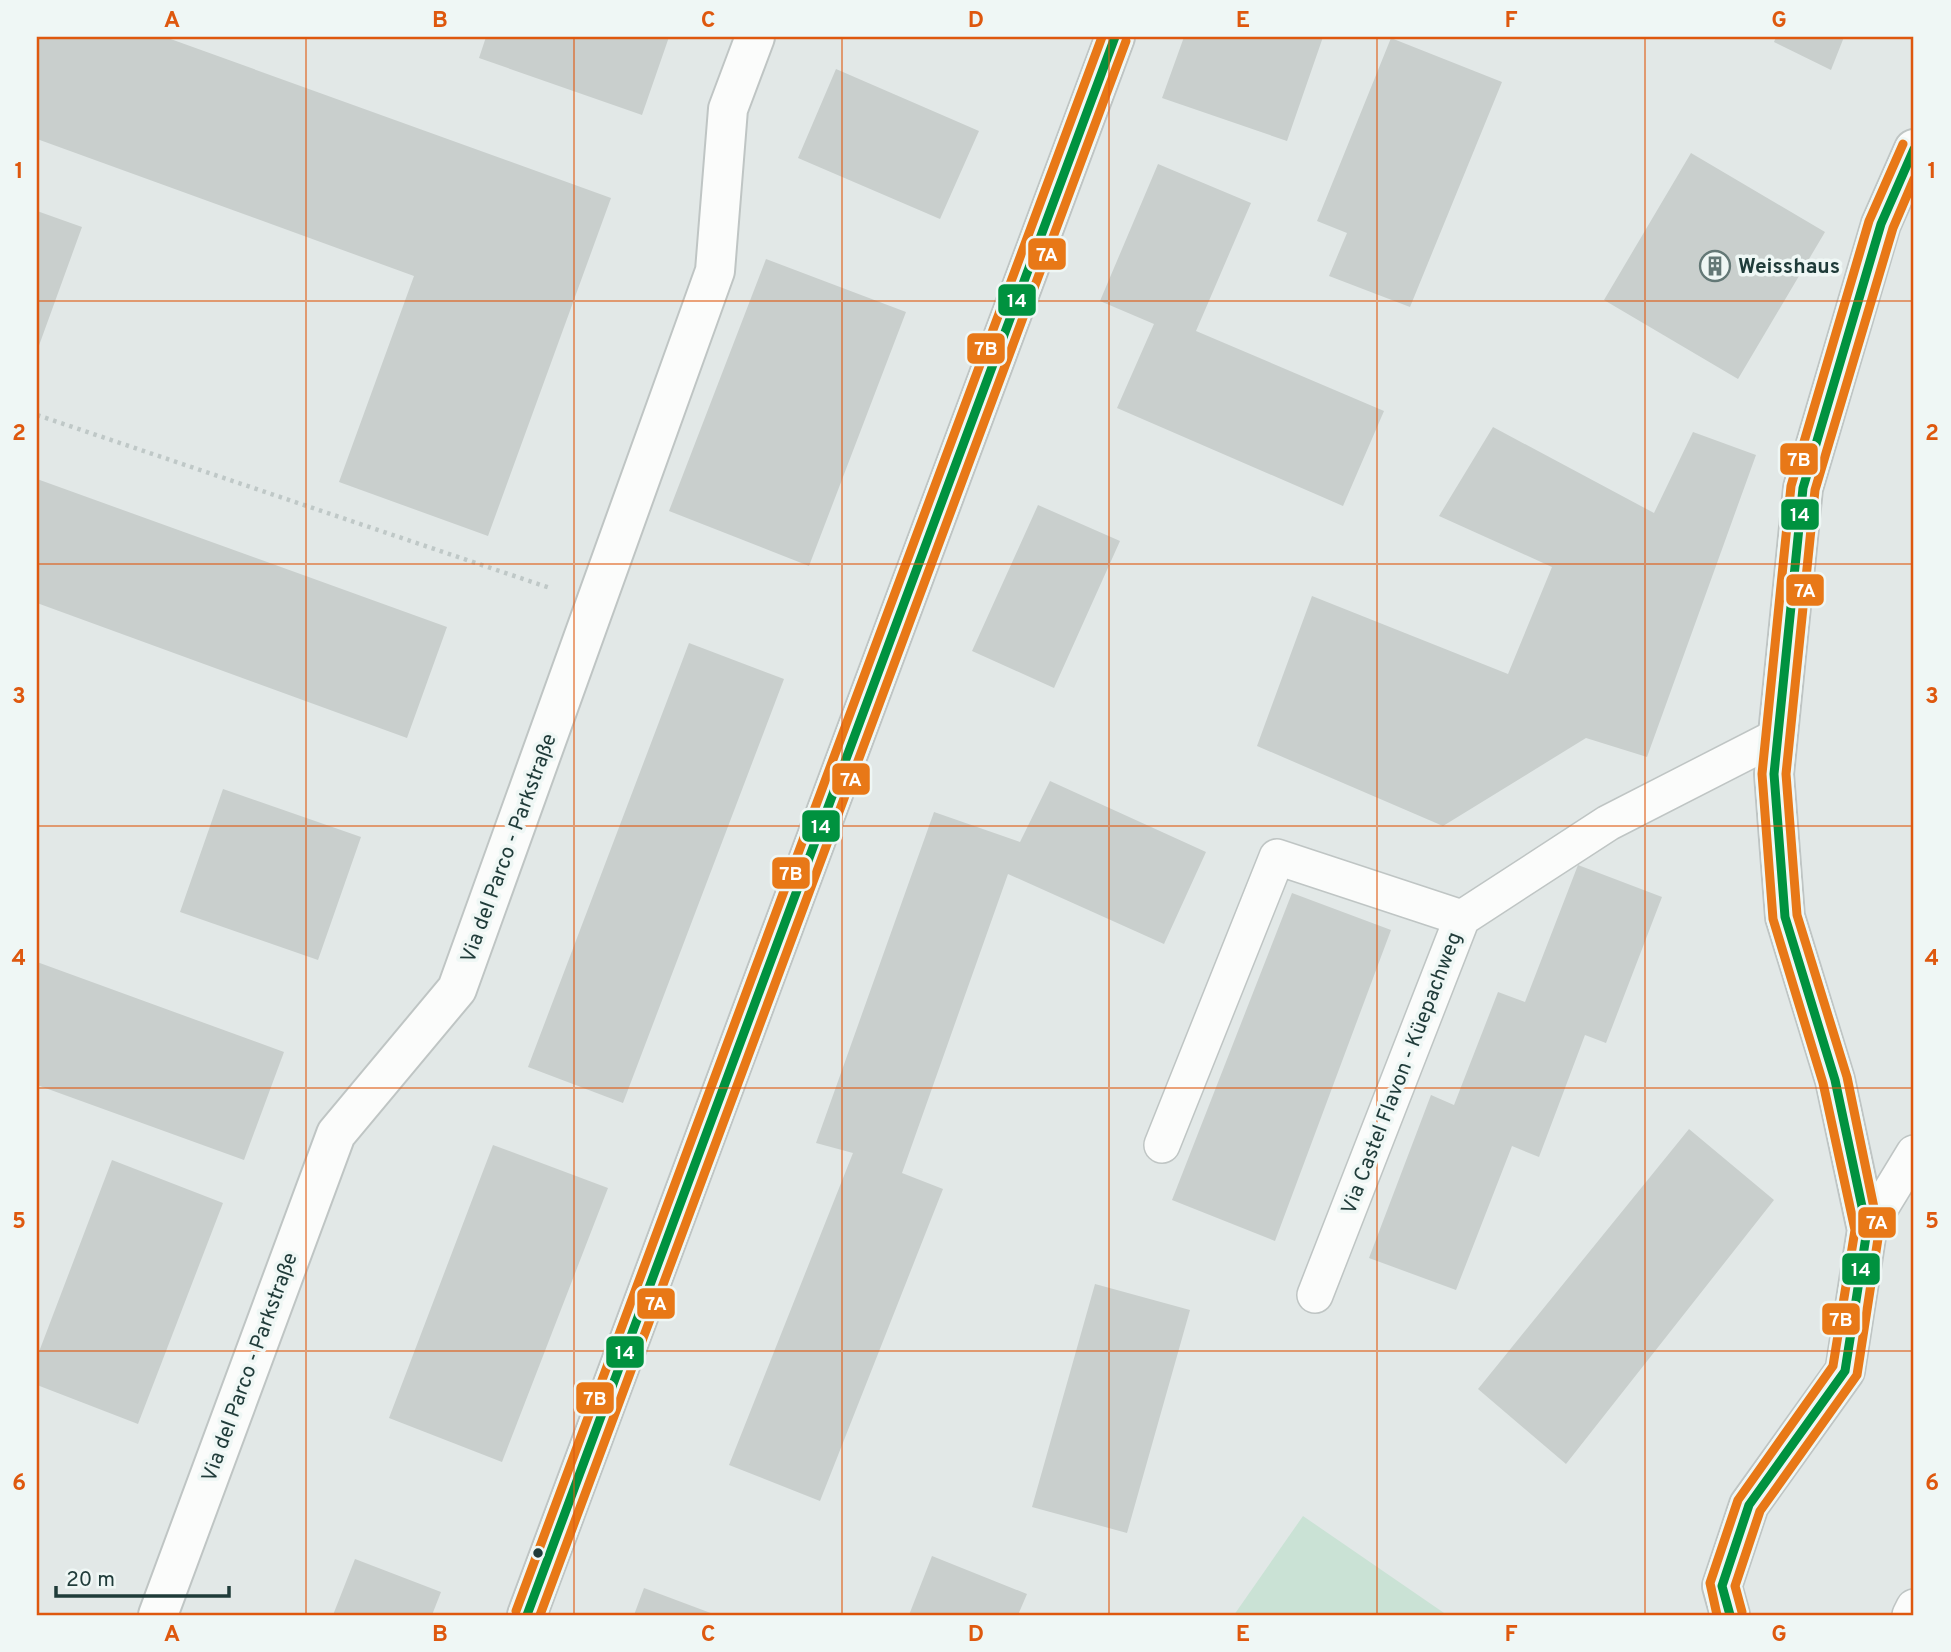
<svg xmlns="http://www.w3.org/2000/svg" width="1951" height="1652" font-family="Overpass,sans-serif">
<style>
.green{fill:#cae2d5}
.building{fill:#c9cfcd}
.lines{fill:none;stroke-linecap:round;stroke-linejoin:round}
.service-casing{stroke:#bfc5c4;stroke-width:38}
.minor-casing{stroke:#bfc5c4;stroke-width:42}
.path{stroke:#bfc8c7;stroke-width:4.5;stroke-dasharray:3.5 5;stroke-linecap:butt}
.service{stroke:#fbfcfb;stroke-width:35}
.minor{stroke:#fbfcfb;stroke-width:38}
.bus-1-casing{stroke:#eff7f5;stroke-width:14}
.bus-2-casing{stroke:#eff7f5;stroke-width:14}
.bus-3-casing{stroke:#eff7f5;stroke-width:14}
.bus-1{stroke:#00923f;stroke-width:9}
.bus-2{stroke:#e87817;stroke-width:9}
.bus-3{stroke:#e87817;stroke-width:9}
.grid{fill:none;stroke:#de580e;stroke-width:2;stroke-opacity:0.55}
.bus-dot{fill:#1f3b39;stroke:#eff7f5;stroke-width:2.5}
.labels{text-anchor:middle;stroke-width:7;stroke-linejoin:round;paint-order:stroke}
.poi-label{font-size:21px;font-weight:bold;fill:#1f3b39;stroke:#eff7f5;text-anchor:start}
.street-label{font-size:21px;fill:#1f3b39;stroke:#eff7f5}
.line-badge{stroke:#eff7f5;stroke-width:2.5}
.badge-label{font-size:19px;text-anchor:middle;font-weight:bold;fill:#fff}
.neatline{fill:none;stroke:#de580e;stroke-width:2.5}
.grid-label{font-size:23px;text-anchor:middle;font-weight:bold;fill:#de580e}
</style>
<rect width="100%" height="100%" fill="#e2e8e7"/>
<path class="green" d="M1303,1516L1447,1615H1234Z"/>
<path class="building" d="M37,37H165L611,198L488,536L339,482L414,276L37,139Z
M486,37H669L642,115L479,58Z
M1184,37H1323L1287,141L1162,98Z
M1776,37H1844L1831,70L1774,42Z
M1391,38L1502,82L1410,307L1329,276L1347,233L1317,221Z
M836,69L979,131L940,219L798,158Z
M1691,153L1825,232L1738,379L1604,300Z
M1158,164L1251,203L1196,331L1384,411L1343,506L1117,408L1154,324L1100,301Z
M37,211L82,227L37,351Z
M766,259L906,312L809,566L669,511Z
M1493,427L1654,513L1693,432L1756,455L1647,757L1586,738L1443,826L1257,746L1312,596L1508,674L1552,567L1439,516Z
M37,479L447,627L407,738L37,603Z
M1038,505L1120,541L1054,688L972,651Z
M689,643L784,679L623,1103L528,1067Z
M1050,781L1206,852L1164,944L1008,874L902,1173L943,1189L820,1501L729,1465L853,1153L816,1143L934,812L1020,842Z
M223,789L361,837L318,960L180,912Z
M1578,865L1662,897L1606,1043L1585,1035L1539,1157L1512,1146L1456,1290L1369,1258L1431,1095L1454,1105L1498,992L1525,1002Z
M1292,893L1391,930L1275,1241L1172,1200Z
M37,962L284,1052L244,1160L37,1085Z
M1689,1129L1774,1200L1566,1464L1478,1389Z
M493,1145L608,1188L502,1462L389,1418Z
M112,1160L223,1203L138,1424L37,1385V1357Z
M1095,1284L1190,1310L1127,1533L1032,1507Z
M932,1556L1027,1594L1018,1615H909Z
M355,1559L441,1592L432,1615H333Z
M644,1588L716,1615H634Z"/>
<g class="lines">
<g class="service-casing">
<path id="service" d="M1162,1145L1277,857L1462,918
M1867,1230L1914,1153
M1315,1295L1462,918L1608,823L1778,736
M1910,1615L1914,1607"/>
</g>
<g class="minor-casing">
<path id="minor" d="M158,1615L336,1134L457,989L715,271L728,109L755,37
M527,1615L1115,37
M1730,1615L1722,1586L1749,1505L1845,1371L1867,1230L1835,1080L1785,917L1774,774L1803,488L1881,224L1914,149"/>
</g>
<path class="path" d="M37,415L550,588"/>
<use href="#service" class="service"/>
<use href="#minor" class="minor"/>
<g class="bus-1-casing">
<path id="bus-1" d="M527,1615L1115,37
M1730,1615L1722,1586L1749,1505L1845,1371L1867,1230L1835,1080L1785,917L1774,774L1803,488L1881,224L1914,149"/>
</g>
<g class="bus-2-casing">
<path id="bus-2" d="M1742,1612L1735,1586L1760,1511L1857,1375L1879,1232L1847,1077L1797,915L1786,774L1815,490L1893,228L1914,179
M540,1615L1126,41"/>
</g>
<g class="bus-3-casing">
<path id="bus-3" d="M516,1611L1102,37
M1717,1615L1710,1583L1738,1500L1833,1366L1855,1230L1823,1083L1773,919L1762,774L1791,486L1869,221L1903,144"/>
</g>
<use href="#bus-1" class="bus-1"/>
<use href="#bus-2" class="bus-2"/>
<use href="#bus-3" class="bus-3"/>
</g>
<path class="grid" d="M306,37V1615M574,37V1615M842,37V1615M1109,37V1615M1377,37V1615M1645,37V1615M37,301H1914M37,564H1914M37,826H1914M37,1088H1914M37,1351H1914"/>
<defs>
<g id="building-ring" transform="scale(1.575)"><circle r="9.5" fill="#eff7f5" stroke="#637876" stroke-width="1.5"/><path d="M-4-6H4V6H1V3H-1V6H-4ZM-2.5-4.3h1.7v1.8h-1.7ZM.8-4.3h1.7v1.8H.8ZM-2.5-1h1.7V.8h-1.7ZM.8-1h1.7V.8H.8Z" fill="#637876"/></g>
</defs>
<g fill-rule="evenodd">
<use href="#building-ring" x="1715" y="266"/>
</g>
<circle class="bus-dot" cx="538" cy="1553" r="6"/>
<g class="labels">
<g class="poi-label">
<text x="1738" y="273">Weisshaus</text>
</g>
<g class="street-label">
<text transform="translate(508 848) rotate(-70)" y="7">Via del Parco - Parkstraße</text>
<text transform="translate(1401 1073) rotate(-69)" y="7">Via Castel Flavon - Küepachweg</text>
<text transform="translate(249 1367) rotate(-70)" y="7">Via del Parco - Parkstraße</text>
</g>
</g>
<g class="line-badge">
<rect x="1027" y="237" width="40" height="34" rx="7" fill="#e87817"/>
<rect x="997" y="283" width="40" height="34" rx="7" fill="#00923f"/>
<rect x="966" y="332" width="40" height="33" rx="7" fill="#e87817"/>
<rect x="1779" y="442" width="40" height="34" rx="7" fill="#e87817"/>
<rect x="1780" y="498" width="40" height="33" rx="7" fill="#00923f"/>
<rect x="1785" y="573" width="40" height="34" rx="7" fill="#e87817"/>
<rect x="831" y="762" width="40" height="34" rx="7" fill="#e87817"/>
<rect x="801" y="809" width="40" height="34" rx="7" fill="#00923f"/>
<rect x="771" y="856" width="40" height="34" rx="7" fill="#e87817"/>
<rect x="1857" y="1206" width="40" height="33" rx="7" fill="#e87817"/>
<rect x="1841" y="1252" width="40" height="34" rx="7" fill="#00923f"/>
<rect x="636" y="1287" width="40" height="33" rx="7" fill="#e87817"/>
<rect x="1821" y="1302" width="40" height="34" rx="7" fill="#e87817"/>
<rect x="605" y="1335" width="40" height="34" rx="7" fill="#00923f"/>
<rect x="575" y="1381" width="40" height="34" rx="7" fill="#e87817"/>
</g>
<g class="badge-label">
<text x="1047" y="261">7A</text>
<text x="1017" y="307">14</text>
<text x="986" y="355">7B</text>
<text x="1799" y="466">7B</text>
<text x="1800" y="521">14</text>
<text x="1805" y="597">7A</text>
<text x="851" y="786">7A</text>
<text x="821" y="833">14</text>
<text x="791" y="880">7B</text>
<text x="1877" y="1229">7A</text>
<text x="1861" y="1276">14</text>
<text x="656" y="1310">7A</text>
<text x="1841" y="1326">7B</text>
<text x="625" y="1359">14</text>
<text x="595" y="1405">7B</text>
</g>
<rect width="1951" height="1652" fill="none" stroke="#eff7f5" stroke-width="77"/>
<path d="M56 1586v10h173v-10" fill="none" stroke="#1f3b39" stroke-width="3.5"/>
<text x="66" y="1586" font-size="21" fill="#1f3b39" stroke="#eff7f5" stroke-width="5" paint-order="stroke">20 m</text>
<rect x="38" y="38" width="1874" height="1576" class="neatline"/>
<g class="grid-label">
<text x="172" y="27">A</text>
<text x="440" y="27">B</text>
<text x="708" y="27">C</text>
<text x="976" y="27">D</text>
<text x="1243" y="27">E</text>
<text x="1511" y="27">F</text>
<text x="1779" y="27">G</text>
<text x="19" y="178">1</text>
<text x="1932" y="178">1</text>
<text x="19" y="440">2</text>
<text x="1932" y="440">2</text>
<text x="19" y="703">3</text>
<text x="1932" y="703">3</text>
<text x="19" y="965">4</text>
<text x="1932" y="965">4</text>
<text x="19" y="1228">5</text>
<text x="1932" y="1228">5</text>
<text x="19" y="1490">6</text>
<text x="1932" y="1490">6</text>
<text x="172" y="1641">A</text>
<text x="440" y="1641">B</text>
<text x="708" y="1641">C</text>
<text x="976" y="1641">D</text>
<text x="1243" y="1641">E</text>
<text x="1511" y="1641">F</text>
<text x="1779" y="1641">G</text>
</g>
</svg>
